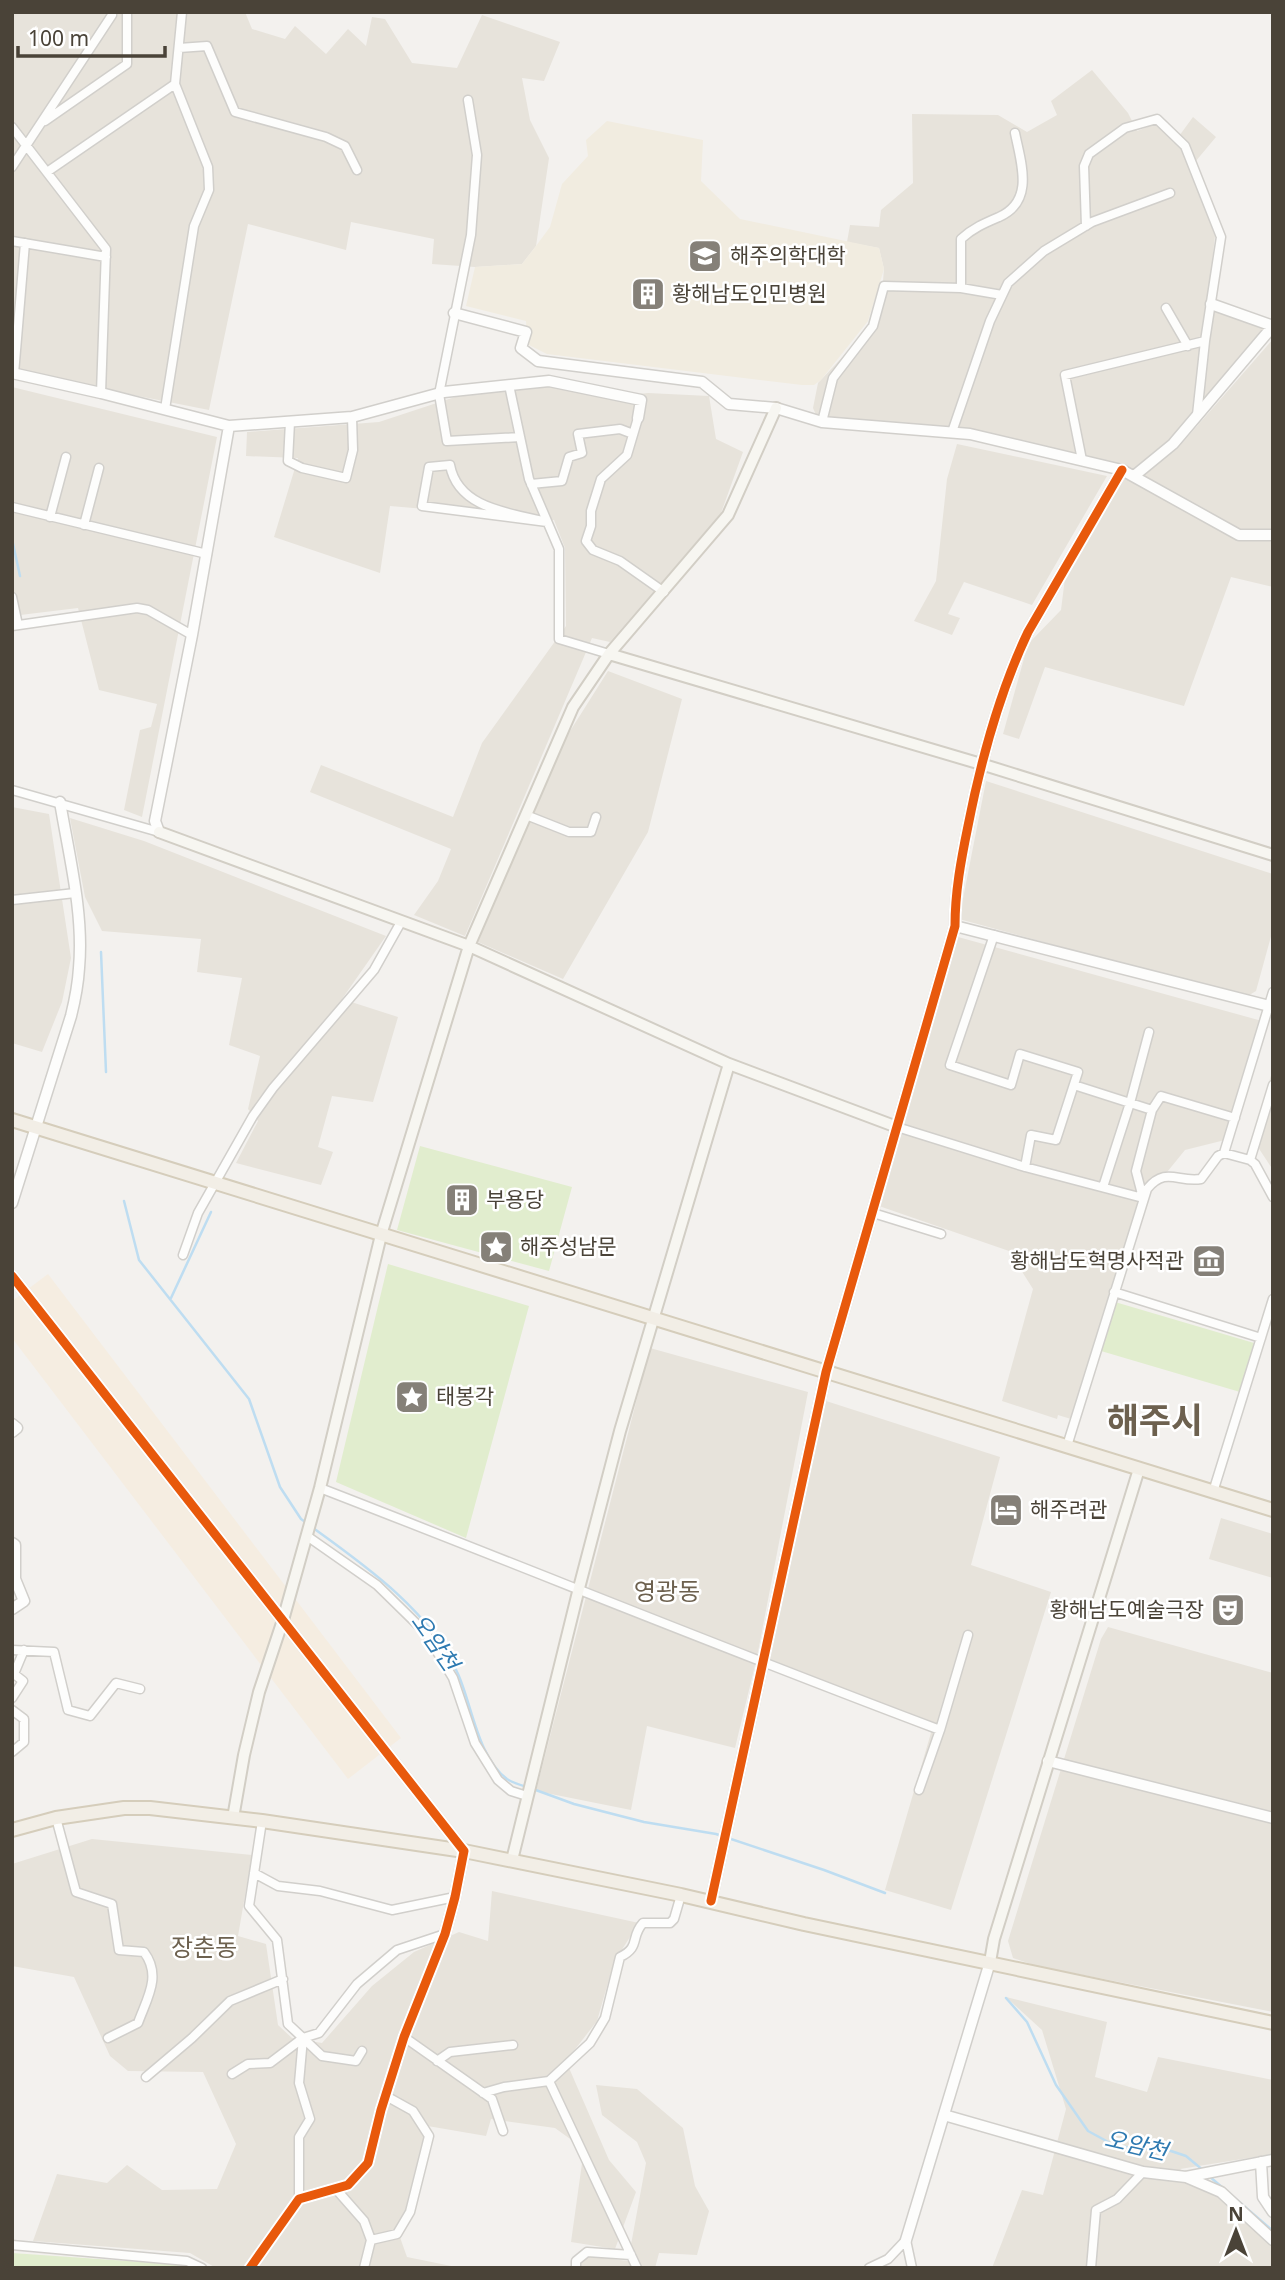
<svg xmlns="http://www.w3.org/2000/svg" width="1285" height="2280" font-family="'Noto Sans','Noto Sans KR',sans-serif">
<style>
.residential{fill:#e7e3db}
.commercial{fill:#f5ede1}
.education{fill:#f1ece0}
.green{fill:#e1edce}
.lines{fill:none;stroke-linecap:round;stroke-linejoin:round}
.stream{stroke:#beddf1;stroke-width:2.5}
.minor-casing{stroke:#d1cfcb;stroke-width:11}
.tertiary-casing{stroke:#d1cfcb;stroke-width:13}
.secondary-casing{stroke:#d2cec5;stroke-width:14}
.primary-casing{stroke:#d5cdbb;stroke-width:16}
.minor{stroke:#fdfdfc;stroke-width:8}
.tertiary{stroke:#fdfdfc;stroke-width:10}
.secondary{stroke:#f7f6f1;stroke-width:10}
.primary{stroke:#f2eee6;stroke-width:12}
.cycleway-casing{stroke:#fff;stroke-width:13}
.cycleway{stroke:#e8590c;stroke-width:9}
.labels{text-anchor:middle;stroke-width:5;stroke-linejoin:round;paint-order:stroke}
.poi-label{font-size:21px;fill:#4a4338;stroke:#fff;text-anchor:start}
.water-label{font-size:23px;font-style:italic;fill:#2e7ab1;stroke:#fff}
.quarter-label{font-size:24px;fill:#6d614f;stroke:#fff}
.town-label{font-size:35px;font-weight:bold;fill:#6d614f;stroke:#fff}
</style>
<rect width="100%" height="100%" fill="#f3f1ee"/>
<path class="residential" d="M12,12H245L252,29L285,39L295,26L326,54L348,29L366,46L372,17L385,19L412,63L457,68L482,15L560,42L544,81L522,78L530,120L549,158L536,246L522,264L475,267L432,264L434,239L351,222L346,250L248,224L209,410L12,371Z
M1092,70L1128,113L1137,131L1156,124L1174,143L1193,117L1216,137L1190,168L1215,236L1207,307L1265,330L1173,438L1133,470L972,430L817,417L813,408L818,383L880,317L884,269L879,248L847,242L850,225L879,227L881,210L913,183L912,114L998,115L1027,132L1057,115L1051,101Z
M1273,339V587L1231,577L1184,706L1045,667L1019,739L1003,734L1028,644L1061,610L1066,570L1125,478L1133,481L1177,449Z
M547,386L610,397L648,393L709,396L716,439L743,452L721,513L610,642L592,638L465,936L414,915L438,881L451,849L310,792L321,765L453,817L482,743L566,626L565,548L554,520L390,506L380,573L274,537L298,458L246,456L247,432L379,422L455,397Z
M12,387L217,437L142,817L124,810L140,730L151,727L157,704L99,690L78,608L12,616Z
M957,444L1107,476L1032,605L964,582L948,614L960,618L952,635L914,621L936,581L947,479Z
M608,671L682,699L648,832L563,979L478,942L560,747Z
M986,781L1273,874V929L1256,991L1246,997L959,919Z
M12,807L49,814L71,958L62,1002L42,1052L12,1043Z
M70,818L144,841L386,936L342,999L398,1017L373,1102L332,1096L318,1147L333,1152L321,1185L236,1163L258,1121L248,1109L260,1056L229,1045L242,978L197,972L201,939L102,931L85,897Z
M958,937L1262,1021L1225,1140L1185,1150L1137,1209L1071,1419L1058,1415L1057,1419L1002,1401L1033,1289L1009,1251L879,1206Z
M1273,1069V1170L1252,1138Z
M650,1348L808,1392L757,1657L735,1748L647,1726L631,1810L536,1791Z
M823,1400L1000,1457L971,1565L1051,1592L951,1910L885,1890L933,1726L768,1661Z
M1221,1518L1273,1534V1578L1209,1559Z
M1108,1627L1273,1673V2012L1037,1966L1013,1958L1008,1941L1101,1639Z
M92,1839L252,1855L238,1936L266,1944L278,2025L292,2038L322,2043L372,1986L414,1952L459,1932L488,1941L492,1891L639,1923L614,1962L597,2021L566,2061L609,2160L636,2192L615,2249L571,2242L584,2149L555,2128L491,2119L486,2136L416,2124L425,2137L408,2206L397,2229L407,2257L461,2268H216L190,2253L33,2241L57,2174L107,2183L127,2165L162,2190L217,2189L236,2144L203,2072L128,2071L110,2056L74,1977L12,1966V1864Z
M1006,1997L1107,2022L1095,2077L1147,2092L1158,2057L1273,2080V2154L1180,2169L1216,2194L1271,2243L1273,2241V2268H992L1022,2190L1043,2195L1066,2109L1042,2030Z
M596,2085L637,2089L683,2128L695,2186L709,2211L697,2255L659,2253L655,2268H579L580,2262L588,2256L628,2261L646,2163L637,2142L602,2115Z"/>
<path class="commercial" d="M48,1274L401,1738L348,1779L12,1338V1301Z"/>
<path class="education" d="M607,121L703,140L701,181L740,219L879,248L884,269L868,321L821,380L814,385H802L547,354L527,344L526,321L466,306L475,267L522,264L536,246L550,227L562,184L588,156L586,140Z"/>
<path class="green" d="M420,1146L572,1187L549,1271L397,1230Z
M388,1264L529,1306L466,1538L336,1482Z
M1115,1302L1254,1343L1240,1392L1101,1351Z
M12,2253L185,2265L192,2268H12Z"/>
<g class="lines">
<path class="stream" d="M12,539L20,576
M101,952L106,1072
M124,1201L139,1260L249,1399L280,1487L301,1519L308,1524
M171,1298L211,1212
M313,1528C366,1566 432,1613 458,1674C472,1705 478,1758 507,1779C513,1783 520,1785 527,1787
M533,1789L574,1804L644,1822L716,1834L824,1870L885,1893
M1006,1998L1027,2022L1056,2085L1088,2131L1112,2144L1126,2147L1171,2151L1186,2156L1204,2171
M1209,2176L1273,2231"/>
<g class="minor-casing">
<path id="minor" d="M179,48L207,46L235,112L326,137L345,146L357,170
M468,100L477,155L471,235L439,394L447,441L520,437
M45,121L127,64V12
M12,127L106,249L101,393
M12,167L112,15
M47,172L175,84
M1086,226L1084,166L1089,154L1125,128L1157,119L1185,146L1221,237L1205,341
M12,241L106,257
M961,288V239C973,228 985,223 999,217C1035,201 1021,163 1015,133
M1166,308L1188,346
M14,374L25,243
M509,385L529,479L559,549V639L609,654
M165,409L194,226L209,190L208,167L175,84L182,12
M638,418L627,455L601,479L591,511V526L586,541L593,550L620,561L664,592
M290,422L288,461L302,468L346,478L353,450L352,417
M822,422L833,378L873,326L884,286L961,288L1002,295
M952,432L990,321L1008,283L1044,251L1092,222L1170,193
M1082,460L1065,375L1205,341L1197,415
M450,465C458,509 511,513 547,522L422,506L429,467Z
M531,484L562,481L569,457L582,453L578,434L620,429L633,434
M12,507L207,554
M50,517L66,457
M84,525L99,468
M12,597L18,625
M12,626L137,608L148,610L192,635
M12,790L159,832
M526,815L569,832H591L596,817
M12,900L75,893
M994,935L950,1065L1011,1085L1020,1054L1078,1072L1056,1140L1031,1135L1025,1167
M1074,1085L1152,1110
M897,1127L1025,1167L1143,1198
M1224,1153L1273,992
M1250,1160L1273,1085
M1103,1187L1130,1103L1149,1032
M1143,1198L1136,1171L1152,1110L1161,1096L1235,1118
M873,1213L941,1234
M183,1255L198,1213L253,1116L273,1088L374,970L401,922
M1114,1292L1261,1338
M1067,1446L1147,1189C1166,1166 1178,1183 1201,1179L1218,1156L1224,1153L1250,1160L1255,1164L1273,1197
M320,1488C527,1568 732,1652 940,1730
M1213,1492L1273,1299
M307,1536L377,1585L425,1632L453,1678L475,1743L498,1780L511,1791L527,1796
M12,1650L54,1652L68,1710L90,1716L116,1683L140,1689
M12,1698L23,1681L14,1674L24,1650
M12,1710L24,1719V1742L12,1752
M919,1790L940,1730L968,1635
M56,1818L76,1892L112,1904L119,1950L144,1952C162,1976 147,1998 138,2023L108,2038
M262,1821L249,1906L277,1940L288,2024L303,2038L319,2033L357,1984L397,1950L445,1934
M254,1873L278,1886L320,1891L392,1910L455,1897
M404,2037L492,2099L503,2131
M303,2038L322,2056L356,2061L362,2051
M437,2061L450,2052L513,2045
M232,2074L248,2064L270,2063L303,2038L299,2083L310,2119L299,2137V2199
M146,2077L192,2038L230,2001L283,1979
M483,2093L504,2087L549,2081
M335,2188L364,2221L371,2240L364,2268
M371,2240L397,2234L410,2212L429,2136L413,2111L386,2096
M906,2240L912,2268
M12,2245L187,2261L202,2268
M576,2268V2261L587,2252L631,2255
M637,2268L549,2081L590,2043L605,2018L620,1957C641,1947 630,1937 643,1923H670L674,1919L681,1895
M869,2268L888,2259L906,2240
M1091,2268L1096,2210L1117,2199L1143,2172"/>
</g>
<g class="tertiary-casing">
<path id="tertiary" d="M1211,304L1273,326
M454,313L526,332L521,348L538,361L702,382L729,404L776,408L822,422L970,434L1122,470L1239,535H1273
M12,373L101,393L229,426L352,417L444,392L549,381L641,400L638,418
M1134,476L1173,444L1273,326
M159,832L155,821L192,635L229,426
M955,926L1273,1007
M12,1203L71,1016C75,1000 78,985 79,968C84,914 69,856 60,802
M12,1276L464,1851L455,1897L445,1934L404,2037L381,2110L368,2163L348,2185L299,2199L250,2268
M12,1424L17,1428L12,1432
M12,1543L15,1545V1579L24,1601L12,1609
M1048,1761L1273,1818
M711,1901L826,1372L955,926C955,892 961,860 968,826C981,760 999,693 1028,632L1122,470
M944,2115L1143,2172L1186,2177L1273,2160
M1261,2162L1263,2197L1273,2212
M1186,2177L1221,2192L1273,2240
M906,2240L990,1962"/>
</g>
<g class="secondary-casing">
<path id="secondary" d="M609,654L981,764L1273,855
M159,832L469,946L729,1064L897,1127
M233,1818L244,1755L259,1692L283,1620L320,1488L381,1235L469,946L573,707L609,654L728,515L776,408
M512,1860L579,1588L620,1431L729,1064
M990,1962L994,1939L1139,1469"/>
</g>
<g class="primary-casing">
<path id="primary" d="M12,1120L1273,1510
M12,1830L56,1818L124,1808H150L262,1821L464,1851L681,1895L804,1924L1273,2023"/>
</g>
<use href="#minor" class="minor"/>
<use href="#tertiary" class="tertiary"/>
<use href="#secondary" class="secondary"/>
<use href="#primary" class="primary"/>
<g class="cycleway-casing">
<path id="cycleway" d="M12,1276L464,1851L455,1897L445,1934L404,2037L381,2110L368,2163L348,2185L299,2199L250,2268
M711,1901L826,1372L955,926C955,892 961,860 968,826C981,760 999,693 1028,632L1122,470"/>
</g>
<use href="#cycleway" class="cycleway"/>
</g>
<defs>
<g id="university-square" transform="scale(1.75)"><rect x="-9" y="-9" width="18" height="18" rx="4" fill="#858078" stroke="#fff"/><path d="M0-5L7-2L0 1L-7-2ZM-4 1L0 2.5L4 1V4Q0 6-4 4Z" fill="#fff"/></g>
<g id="building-square" transform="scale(1.75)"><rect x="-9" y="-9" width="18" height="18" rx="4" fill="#858078" stroke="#fff"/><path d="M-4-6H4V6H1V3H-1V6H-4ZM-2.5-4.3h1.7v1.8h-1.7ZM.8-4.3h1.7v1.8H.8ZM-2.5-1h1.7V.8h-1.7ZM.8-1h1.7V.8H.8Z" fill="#fff"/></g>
<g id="sight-square" transform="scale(1.75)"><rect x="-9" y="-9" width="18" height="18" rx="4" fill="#858078" stroke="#fff"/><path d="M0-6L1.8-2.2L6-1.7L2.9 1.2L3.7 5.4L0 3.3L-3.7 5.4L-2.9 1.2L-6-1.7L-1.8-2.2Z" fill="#fff"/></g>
<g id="museum-square" transform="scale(1.75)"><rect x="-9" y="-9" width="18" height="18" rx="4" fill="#858078" stroke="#fff"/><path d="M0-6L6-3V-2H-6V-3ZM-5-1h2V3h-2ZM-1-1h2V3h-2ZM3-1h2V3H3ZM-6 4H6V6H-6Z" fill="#fff"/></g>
<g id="hotel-square" transform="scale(1.75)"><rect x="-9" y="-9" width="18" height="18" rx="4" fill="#858078" stroke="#fff"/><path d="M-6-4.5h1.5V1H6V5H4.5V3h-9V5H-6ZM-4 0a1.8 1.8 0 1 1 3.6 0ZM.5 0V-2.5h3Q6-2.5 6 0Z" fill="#fff"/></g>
<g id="theatre-square" transform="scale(1.75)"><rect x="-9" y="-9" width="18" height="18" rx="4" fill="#858078" stroke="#fff"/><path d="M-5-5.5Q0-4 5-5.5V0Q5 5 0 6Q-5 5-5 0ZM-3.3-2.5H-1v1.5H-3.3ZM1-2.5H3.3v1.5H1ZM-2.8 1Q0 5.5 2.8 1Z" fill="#fff"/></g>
</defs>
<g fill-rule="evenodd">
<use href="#university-square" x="705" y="256"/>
<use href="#building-square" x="648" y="294"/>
<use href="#building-square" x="462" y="1200"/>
<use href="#sight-square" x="496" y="1247"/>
<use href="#museum-square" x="1209" y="1261"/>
<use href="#sight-square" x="412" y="1397"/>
<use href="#hotel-square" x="1006" y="1510"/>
<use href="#theatre-square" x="1228" y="1610"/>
</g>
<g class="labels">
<g class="poi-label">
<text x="730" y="263">해주의학대학</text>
<text x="672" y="301">황해남도인민병원</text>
<text x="486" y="1207">부용당</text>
<text x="520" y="1254">해주성남문</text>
<text x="1184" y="1268" text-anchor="end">황해남도혁명사적관</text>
<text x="436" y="1404">태봉각</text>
<text x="1030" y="1517">해주려관</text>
<text x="1204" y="1617" text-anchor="end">황해남도예술극장</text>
</g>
<g class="water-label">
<text transform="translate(435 1642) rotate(55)" y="8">오암천</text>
<text transform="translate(1136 2145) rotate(13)" y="8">오암천</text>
</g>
<g class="quarter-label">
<text x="667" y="1600">영광동</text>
<text x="204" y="1956">장춘동</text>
</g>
<g class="town-label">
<text x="1155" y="1433">해주시</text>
</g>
</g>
<rect width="1285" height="2280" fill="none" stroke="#4a4338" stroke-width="28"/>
<g transform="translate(1236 2231)" stroke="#ffffff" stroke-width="5" paint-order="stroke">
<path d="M0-5L12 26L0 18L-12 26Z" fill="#4a4338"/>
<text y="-10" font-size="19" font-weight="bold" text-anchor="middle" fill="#4a4338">N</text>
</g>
<path d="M18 46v10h147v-10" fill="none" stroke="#4a4338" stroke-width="3.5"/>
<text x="28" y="46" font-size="21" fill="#4a4338" stroke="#ffffff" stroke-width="5" paint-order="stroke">100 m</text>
</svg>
